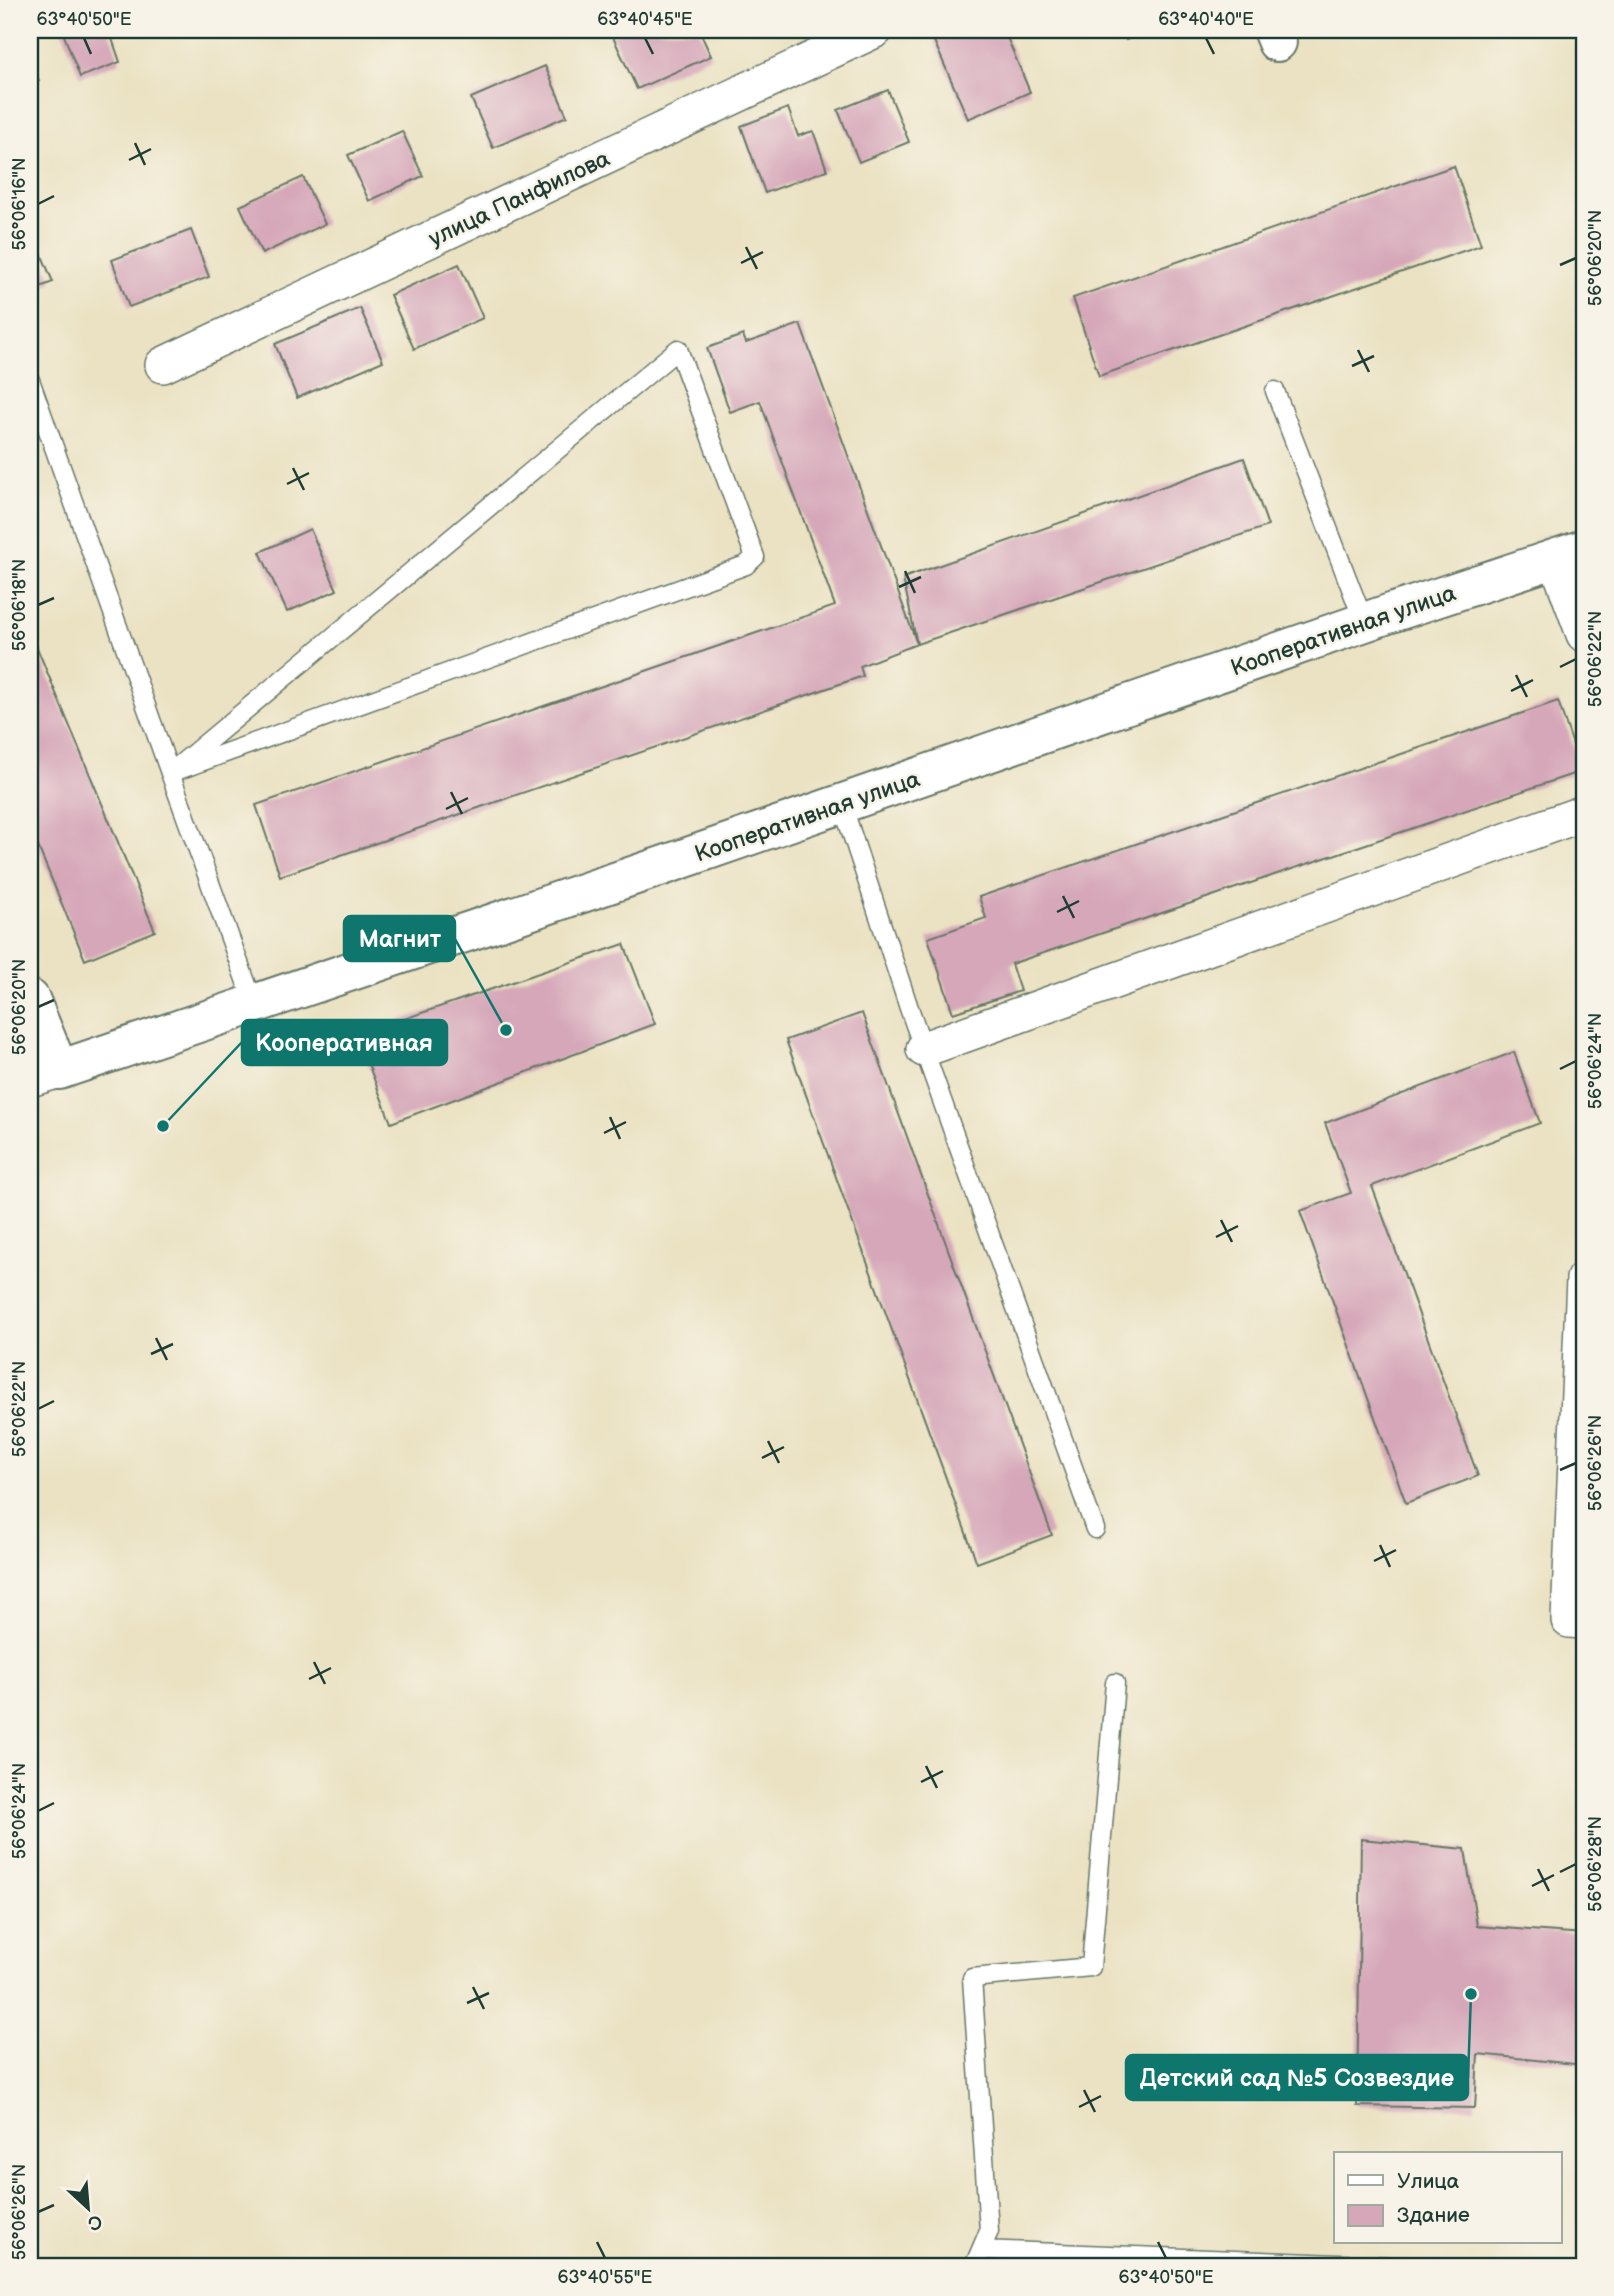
<svg xmlns="http://www.w3.org/2000/svg" width="1614" height="2296" font-family="'Balsamiq Sans',sans-serif">
<style>
.building{fill:#d6a7b9}
.lines{fill:none;stroke-linecap:round;stroke-linejoin:round}
.service-casing{stroke:#676;stroke-width:21}
.minor-casing{stroke:#676;stroke-width:38}
.tertiary-casing{stroke:#676;stroke-width:42}
.service{stroke:#fff;stroke-width:18}
.minor{stroke:#fff;stroke-width:35}
.tertiary{stroke:#fff;stroke-width:38}
.ticks{fill:none;stroke:#1f3d34;stroke-width:2.5}
.labels{text-anchor:middle;stroke-width:5;stroke-linejoin:round;paint-order:stroke}
.street-label{font-size:23px;fill:#1f3d34;stroke:#f7f3e8}
.leader{fill:none;stroke:#0f766e;stroke-width:2.5}
.callout-dot{fill:#0f766e;stroke:#f7f3e8;stroke-width:2.5}
.callout{fill:#0f766e;stroke:#0f766e;stroke-width:2.5}
.callout-label{font-size:24px;text-anchor:middle;font-weight:bold;fill:#fff}
.neatline{fill:none;stroke:#1f3d34;stroke-width:2.5}
.ticks-label{font-size:18px;text-anchor:middle;fill:#1f3d34}
</style>
<rect width="100%" height="100%" fill="#f7f3e8"/>
<filter id="ink" filterUnits="userSpaceOnUse"><feTurbulence type="fractalNoise" baseFrequency=".0143" numOctaves="2"/><feDisplacementMap in="SourceGraphic" scale="14" xChannelSelector="R" yChannelSelector="G"/><feConvolveMatrix kernelMatrix="1 2 1 2 8 2 1 2 1" color-interpolation-filters="sRGB"/></filter>
<filter id="wash" filterUnits="userSpaceOnUse"><feTurbulence type="fractalNoise" baseFrequency=".00686" numOctaves="4" result="noise"/><feDisplacementMap in="SourceGraphic" scale="28" xChannelSelector="R" yChannelSelector="G"/><feGaussianBlur stdDeviation="1.57" result="paint"/><feColorMatrix in="noise" values="0 0 0 0 0 0 0 0 0 0 0 0 0 0 0 0 0 1.4 0 .05"/><feComposite in="paint" operator="in"/></filter>
<g filter="url(#wash)">
<rect width="100%" height="100%" fill="#ebe2c3"/>
<g id="blocks">
<path class="building" d="M62,30H109L120,62L80,77Z
M624,30H699L711,56L637,89L612,35Z
M960,30H1004L1030,92L968,119L934,41Z
M1122,30H1150L1126,40Z
M30,60L39,81L30,84Z
M545,66L567,116L493,148L471,98Z
M888,90L909,142L859,162L838,110Z
M788,108L798,136L813,131L827,170L765,193L741,126Z
M402,131L423,176L369,201L348,155Z
M1454,166L1481,245L1099,376L1073,298Z
M303,177L325,224L262,254L240,206Z
M191,230L209,277L129,307L112,260Z
M38,246L53,282L30,291V250Z
M459,264L483,318L414,349L390,295Z
M360,308L383,361L297,398L275,344Z
M800,324L917,644L860,666L863,676L280,876L256,805L835,606L760,401L730,412L707,348L743,335L746,343Z
M1244,458L1268,526L917,644L903,578Z
M310,529L337,590L287,612L260,552Z
M30,631L155,931L85,960L30,827Z
M1558,701L1582,771L1011,964L1020,991L953,1013L928,938L986,918L979,897Z
M624,944L655,1024L391,1123L357,1035Z
M862,1013L1052,1535L977,1563L786,1040Z
M1514,1052L1540,1123L1372,1186L1478,1476L1406,1503L1300,1211L1351,1193L1325,1123Z
M1361,1839L1465,1849L1477,1926L1584,1934V2065L1478,2054L1475,2108L1357,2106Z"/>
</g>
</g>
<g filter="url(#ink)">
<use href="#blocks" fill-opacity="0" stroke="#676" stroke-width="2"/>
<g class="lines">
<g class="service-casing">
<path id="service" d="M30,380L170,773L678,349L755,557L746,565L170,773L254,1004
M1275,391L1364,622
M842,804L909,1008L1095,1529
M981,2250L1388,2266
M974,2266L989,2231L972,1978L1091,1967L1115,1683"/>
</g>
<g class="minor-casing">
<path id="minor" d="M163,365L875,30
M1556,559L1584,634
M924,1049L1584,813
M30,1079L59,1070
M1584,1279L1569,1620L1584,1621"/>
</g>
<g class="tertiary-casing">
<path id="tertiary" d="M1272,30L1277,42
M30,999L59,1070L665,865L1385,615L1584,549"/>
</g>
<use href="#service" class="service"/>
<use href="#minor" class="minor"/>
<use href="#tertiary" class="tertiary"/>
</g>
</g>
<path class="ticks" d="M84,38L91,54M645,38L653,54M1206,38L1214,54M135,143L145,165M129,160L151,149M38,204L54,196M746,247L757,269M741,263L763,252M1560,265L1576,258M1358,350L1369,372M1352,366L1374,356M293,468L304,490M287,484L309,473M905,571L915,593M899,587L921,577M38,605L54,598M1560,667L1576,659M1516,675L1527,697M1511,691L1533,680M451,792L462,814M446,809L468,798M1063,896L1074,918M1057,912L1079,901M38,1007L54,1000M1560,1069L1576,1061M610,1117L620,1139M604,1133L626,1122M1221,1220L1232,1242M1216,1237L1238,1226M156,1338L167,1360M151,1354L173,1344M38,1409L54,1401M768,1441L779,1463M762,1458L784,1447M1560,1470L1576,1463M1380,1545L1390,1567M1374,1561L1396,1550M314,1662L325,1684M309,1679L331,1668M926,1766L937,1788M921,1782L943,1771M38,1811L54,1803M1538,1869L1549,1891M1560,1872L1576,1864M1532,1886L1554,1875M473,1987L484,2009M467,2003L489,1993M1084,2090L1095,2112M1079,2107L1101,2096M38,2212L54,2205M597,2242L605,2258M1158,2242L1166,2258"/>
<g class="labels">
<g class="street-label">
<text transform="translate(519 198) rotate(-25)" y="8">улица Панфилова</text>
<text transform="translate(1343 630) rotate(-19)" y="8">Кооперативная улица</text>
<text transform="translate(807 816) rotate(-19)" y="8">Кооперативная улица</text>
</g>
</g>
<path class="leader" d="M506 1030L455 939M163 1126L242 1042M1471 1994L1468 2078"/>
<g class="callout-dot">
<circle cx="506" cy="1030" r="7"/>
<circle cx="163" cy="1126" r="7"/>
<circle cx="1471" cy="1994" r="7"/>
</g>
<g class="callout">
<rect x="344" y="916" width="111" height="45" rx="7"/>
<rect x="242" y="1020" width="205" height="45" rx="7"/>
<rect x="1126" y="2055" width="342" height="45" rx="7"/>
</g>
<g class="callout-label">
<text x="400" y="947">Магнит</text>
<text x="344" y="1051">Кооперативная</text>
<text x="1297" y="2086">Детский сад №5 Созвездие</text>
</g>
<rect width="1614" height="2296" fill="none" stroke="#f7f3e8" stroke-width="77"/>
<rect x="1334" y="2152" width="228" height="91" fill="#f7f3e8" stroke="#a1aaa0" stroke-width="2"/>
<rect x="1348" y="2175" width="35" height="10" fill="#ffffff" stroke="#a1aaa0" stroke-width="2"/>
<text x="1397" y="2188" font-size="21" fill="#1f3d34">Улица</text>
<rect x="1348" y="2205" width="35" height="21" fill="#d6a7b9" stroke="#a1aaa0" stroke-width="2"/>
<text x="1397" y="2222" font-size="21" fill="#1f3d34">Здание</text>
<g transform="translate(88 2208) rotate(154)" stroke="#f7f3e8" stroke-width="5" paint-order="stroke">
<path d="M0-5L12 26L0 18L-12 26Z" fill="#1f3d34"/>
<text y="-10" font-size="19" font-weight="bold" text-anchor="middle" fill="#1f3d34">С</text>
</g>
<rect x="38" y="38" width="1538" height="2220" class="neatline"/>
<g class="ticks-label">
<text x="84" y="25">63°40'50"E</text>
<text x="645" y="25">63°40'45"E</text>
<text x="1206" y="25">63°40'40"E</text>
<text transform="translate(19 204) rotate(-90)" y="6">56°06'16"N</text>
<text transform="translate(1595 258) rotate(-90)" y="6">56°06'20"N</text>
<text transform="translate(19 605) rotate(-90)" y="6">56°06'18"N</text>
<text transform="translate(1595 659) rotate(-90)" y="6">56°06'22"N</text>
<text transform="translate(19 1007) rotate(-90)" y="6">56°06'20"N</text>
<text transform="translate(1595 1061) rotate(-90)" y="6">56°06'24"N</text>
<text transform="translate(19 1409) rotate(-90)" y="6">56°06'22"N</text>
<text transform="translate(1595 1463) rotate(-90)" y="6">56°06'26"N</text>
<text transform="translate(19 1811) rotate(-90)" y="6">56°06'24"N</text>
<text transform="translate(1595 1864) rotate(-90)" y="6">56°06'28"N</text>
<text transform="translate(19 2212) rotate(-90)" y="6">56°06'26"N</text>
<text x="605" y="2283">63°40'55"E</text>
<text x="1166" y="2283">63°40'50"E</text>
</g>
</svg>
